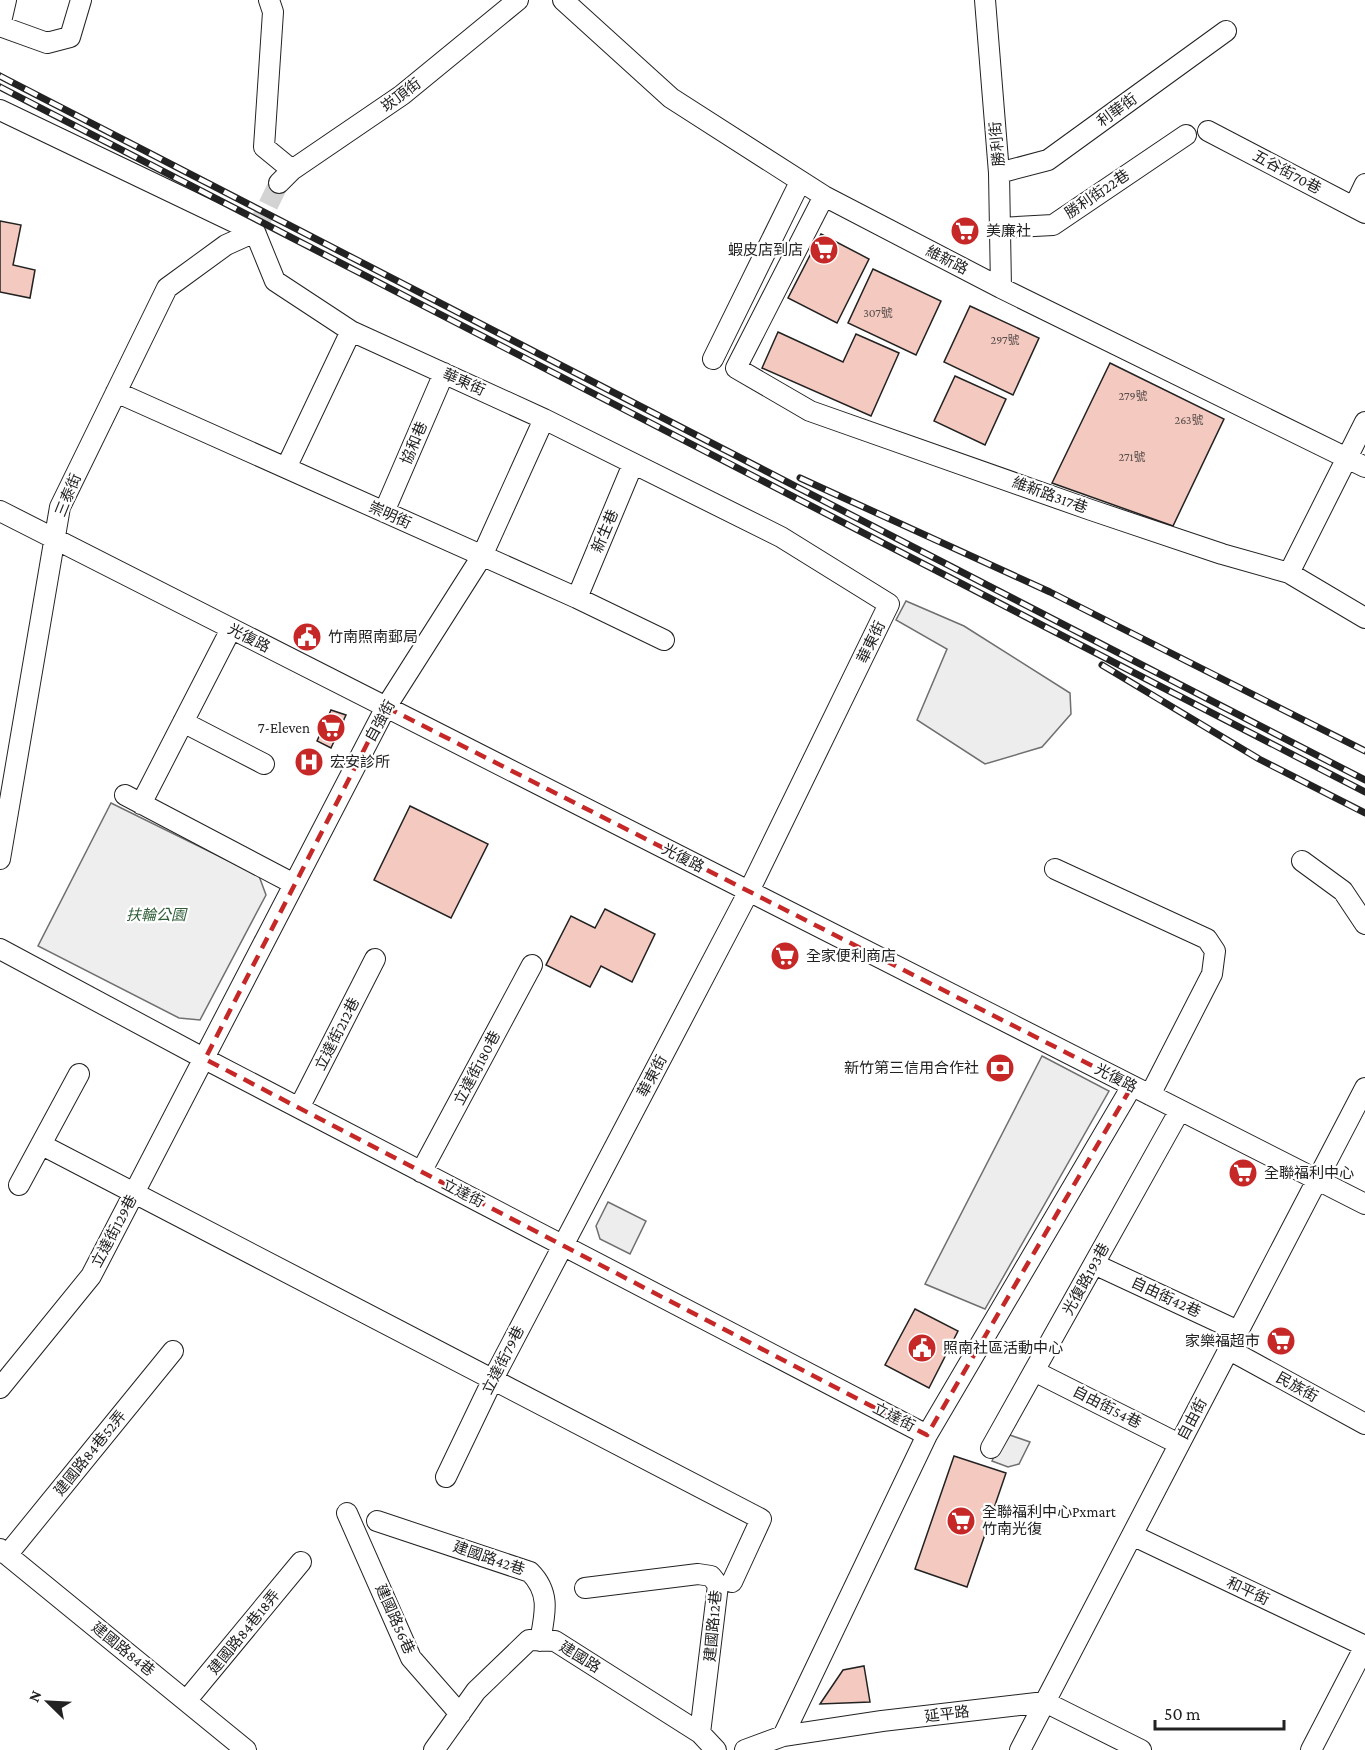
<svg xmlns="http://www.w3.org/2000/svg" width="1365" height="1750" font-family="'Crimson Pro','Noto Sans TC',serif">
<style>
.green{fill:#eee;stroke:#6f6f6f;stroke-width:1.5}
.parking{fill:#ededed;stroke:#6f6f6f;stroke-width:1.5}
.building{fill:#f3c9c0;stroke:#222;stroke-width:1.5}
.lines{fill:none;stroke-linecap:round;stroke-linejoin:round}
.minor-tunnel{stroke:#d3d3d3;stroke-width:20;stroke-dasharray:20 10;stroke-linecap:butt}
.minor-casing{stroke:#222;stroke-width:22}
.minor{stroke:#fff;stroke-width:20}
.rail-casing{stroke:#222;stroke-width:7}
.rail{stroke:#fff;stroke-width:4.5;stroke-dasharray:14;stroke-linecap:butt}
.marked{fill:none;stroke:#c62828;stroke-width:4.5;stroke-dasharray:12 8;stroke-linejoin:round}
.labels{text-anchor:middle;stroke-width:4.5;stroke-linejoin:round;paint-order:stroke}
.number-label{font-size:12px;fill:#564c4a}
.street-label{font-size:15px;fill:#222;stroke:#fff}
.poi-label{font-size:15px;fill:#222;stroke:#fff;text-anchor:start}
.park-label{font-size:15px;font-style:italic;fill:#2f5e38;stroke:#fff}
</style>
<rect width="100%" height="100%" fill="#fff"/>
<path class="green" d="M111,803L259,876L266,895L200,1020L179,1018L38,946Z"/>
<path class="parking" d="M906,601L964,626L1070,693L1071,714L1042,747L985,764L917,720L947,649L896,620Z
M1042,1056L1109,1091L985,1309L925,1284Z
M608,1202L646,1221L630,1254L600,1239L596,1226Z
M1004,1433L1030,1442L1019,1464L1008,1467L992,1461Z"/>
<path class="building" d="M0,221L21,225L13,265L35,270L30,298L0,292Z
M821,234L869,259L837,323L788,298Z
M873,269L941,301L916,355L848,323Z
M970,306L1039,338L1013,395L944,362Z
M778,332L843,362L856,334L899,353L871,416L762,368Z
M1110,363L1224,419L1173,526L1052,483Z
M955,376L1006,399L985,445L934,421Z
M331,710L346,715L331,748L317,741Z
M302,754L320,761L316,771L298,763Z
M410,806L488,844L451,918L374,880Z
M605,909L655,934L632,982L601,966L590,987L546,965L571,916L595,928Z
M915,1309L958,1331L929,1388L885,1365Z
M954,1456L1006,1473L967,1587L915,1569Z
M864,1666L870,1702L820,1704L843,1670Z"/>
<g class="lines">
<path class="minor-tunnel" d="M255,232L279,183"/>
<g class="minor-casing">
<path id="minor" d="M6,0L0,26L47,43L70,37L81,0
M269,0L273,12L264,147L292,170
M563,0L671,98L824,196L1001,288L1365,467
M985,0L999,173L1001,288
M0,110L255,232L275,281L351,331L544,419L781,537L889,604L749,891L493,1379L446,1477
M1208,131L1365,213
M999,173L1048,160L1226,31
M279,183L292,170L402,95L518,0
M824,196L736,368L810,411L1091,510L1222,554L1289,573L1365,618
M1354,207L1365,184
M1000,228L1053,225L1186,135
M713,359L800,182
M116,392L577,598L664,640
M286,468L351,331
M0,511L1365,1204
M384,512L444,373
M1289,573L1365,422
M577,598L633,464
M183,722L264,764
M125,795L294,884
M141,804L231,629
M0,859L60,507L167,288L226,245L255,232
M1302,861L1343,891L1365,924
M1055,869L1207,939L1215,951L1212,974L1150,1095
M0,949L205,1059L927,1435
M299,1108L375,959
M42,1145L761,1519L732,1582
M421,1172L532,965
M19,1185L79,1074
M1094,1264L1238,1331
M1228,1349L1365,1424
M1034,1371L1179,1444
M0,1388L91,1276L386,707L482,556L544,419
M991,1448L1180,1110
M347,1513L411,1658L460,1714
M377,1521L530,1572C551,1593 545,1614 540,1641
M1132,1535L1365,1646
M0,1549L246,1750
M7,1555L173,1351
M585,1588L698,1574L711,1576L718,1585L700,1733
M186,1701L301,1562
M783,1736L927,1435L1132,1086
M434,1750L476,1691L529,1640L555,1641L700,1733L716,1750
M745,1750L783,1736L882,1721L1045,1702L1141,1750
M1020,1750L1365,1088
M1311,1750L1365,1646"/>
</g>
<use href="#minor" class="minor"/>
<g class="rail-casing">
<path id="rail" d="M0,76L1365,780
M0,87L1365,792
M800,478L1050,592L1365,751
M1102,665L1259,759L1365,813"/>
</g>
<use href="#rail" class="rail"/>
</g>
<path class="marked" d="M386,707L1132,1086L927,1435L205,1059Z"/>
<defs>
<g id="supermarket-disc" transform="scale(1.5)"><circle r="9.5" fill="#c62828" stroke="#fff"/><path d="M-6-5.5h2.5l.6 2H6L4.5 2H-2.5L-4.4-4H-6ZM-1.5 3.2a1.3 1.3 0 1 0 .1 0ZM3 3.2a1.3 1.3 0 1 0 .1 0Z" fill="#fff"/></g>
<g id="civic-disc" transform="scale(1.5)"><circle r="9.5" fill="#c62828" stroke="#fff"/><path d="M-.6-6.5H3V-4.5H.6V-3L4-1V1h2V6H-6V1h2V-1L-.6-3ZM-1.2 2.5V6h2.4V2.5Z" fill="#fff"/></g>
<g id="hospital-disc" transform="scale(1.5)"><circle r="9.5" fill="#c62828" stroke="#fff"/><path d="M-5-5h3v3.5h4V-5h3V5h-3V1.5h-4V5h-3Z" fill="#fff"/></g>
<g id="bank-disc" transform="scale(1.5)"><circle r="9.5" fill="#c62828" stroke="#fff"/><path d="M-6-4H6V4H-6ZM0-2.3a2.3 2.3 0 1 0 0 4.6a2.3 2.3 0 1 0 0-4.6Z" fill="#fff"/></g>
</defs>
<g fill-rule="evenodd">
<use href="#supermarket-disc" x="965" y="231"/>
<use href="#supermarket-disc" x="824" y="250"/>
<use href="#civic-disc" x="307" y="637"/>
<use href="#supermarket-disc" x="331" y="728"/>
<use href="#hospital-disc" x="309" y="762"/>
<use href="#supermarket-disc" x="785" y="956"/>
<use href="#bank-disc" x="1000" y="1068"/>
<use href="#supermarket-disc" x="1243" y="1173"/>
<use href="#supermarket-disc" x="1281" y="1341"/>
<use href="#civic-disc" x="922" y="1348"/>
<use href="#supermarket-disc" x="961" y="1521"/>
</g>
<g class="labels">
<g class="number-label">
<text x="878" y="317">307號</text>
<text x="1005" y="344">297號</text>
<text x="1133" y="400">279號</text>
<text x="1189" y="424">263號</text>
<text x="1132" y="461">271號</text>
</g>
<g class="street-label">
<text transform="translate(401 95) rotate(-37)" y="5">崁頂街</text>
<text transform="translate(1117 110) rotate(-36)" y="5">利華街</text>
<text transform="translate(997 144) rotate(-95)" y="5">勝利街</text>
<text transform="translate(1287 172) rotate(28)" y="5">五谷街70巷</text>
<text transform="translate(1097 194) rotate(-34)" y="5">勝利街22巷</text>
<text transform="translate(947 260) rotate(27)" y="5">維新路</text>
<text transform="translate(464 382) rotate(24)" y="5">華東街</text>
<text transform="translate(414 443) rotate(-67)" y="5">協和巷</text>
<text transform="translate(68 495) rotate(-68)" y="5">三泰街</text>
<text transform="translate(1050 495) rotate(20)" y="5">維新路317巷</text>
<text transform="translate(390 515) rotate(24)" y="5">崇明街</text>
<text transform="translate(605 531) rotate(-67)" y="5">新生巷</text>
<text transform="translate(249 638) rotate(27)" y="5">光復路</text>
<text transform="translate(871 642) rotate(-64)" y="5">華東街</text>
<text transform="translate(380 721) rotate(-61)" y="5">自強街</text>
<text transform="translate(683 858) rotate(27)" y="5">光復路</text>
<text transform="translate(337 1034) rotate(-63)" y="5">立達街212巷</text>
<text transform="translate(477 1068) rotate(-62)" y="5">立達街180巷</text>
<text transform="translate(652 1076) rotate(-62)" y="5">華東街</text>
<text transform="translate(1116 1078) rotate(27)" y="5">光復路</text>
<text transform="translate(463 1193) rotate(27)" y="5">立達街</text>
<text transform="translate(114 1231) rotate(-62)" y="5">立達街129巷</text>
<text transform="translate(1086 1279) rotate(-61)" y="5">光復路193巷</text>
<text transform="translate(1166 1297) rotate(25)" y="5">自由街42巷</text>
<text transform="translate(503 1360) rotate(-63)" y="5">立達街79巷</text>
<text transform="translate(1297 1387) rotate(29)" y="5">民族街</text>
<text transform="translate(1107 1407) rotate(27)" y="5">自由街54巷</text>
<text transform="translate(894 1417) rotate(27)" y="5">立達街</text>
<text transform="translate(1192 1419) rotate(-62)" y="5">自由街</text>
<text transform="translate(90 1453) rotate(-51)" y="5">建國路84巷52弄</text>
<text transform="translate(489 1558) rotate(19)" y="5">建國路42巷</text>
<text transform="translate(1248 1591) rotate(25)" y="5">和平街</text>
<text transform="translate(395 1619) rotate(66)" y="5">建國路56巷</text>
<text transform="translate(713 1626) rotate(-85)" y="5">建國路12巷</text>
<text transform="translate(244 1632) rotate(-51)" y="5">建國路84巷18弄</text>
<text transform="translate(123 1649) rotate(39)" y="5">建國路84巷</text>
<text transform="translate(580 1657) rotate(32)" y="5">建國路</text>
<text transform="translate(947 1714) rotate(-7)" y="5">延平路</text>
</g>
<g class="poi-label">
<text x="986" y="236">美廉社</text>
<text x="803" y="255" text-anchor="end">蝦皮店到店</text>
<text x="328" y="642">竹南照南郵局</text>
<text x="310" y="733" text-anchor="end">7-Eleven</text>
<text x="330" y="767">宏安診所</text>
<text x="806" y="961">全家便利商店</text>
<text x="979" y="1073" text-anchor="end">新竹第三信用合作社</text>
<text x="1264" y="1178">全聯福利中心</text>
<text x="1260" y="1346" text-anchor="end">家樂福超市</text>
<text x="943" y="1353">照南社區活動中心</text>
<text x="982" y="1517">全聯福利中心Pxmart<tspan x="982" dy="17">竹南光復</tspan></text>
</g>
<g class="park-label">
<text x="156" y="920">扶輪公園</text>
</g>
</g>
<g transform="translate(48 1702) rotate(294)" stroke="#ffffff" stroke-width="4.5" paint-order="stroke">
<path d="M0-4.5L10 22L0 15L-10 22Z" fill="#222222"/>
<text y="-9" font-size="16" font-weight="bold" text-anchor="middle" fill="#222222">N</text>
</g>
<path d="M1155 1720v9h129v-9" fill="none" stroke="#222222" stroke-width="3"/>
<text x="1164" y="1720" font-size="18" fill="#222222" stroke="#ffffff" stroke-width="4.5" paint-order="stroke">50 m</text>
</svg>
